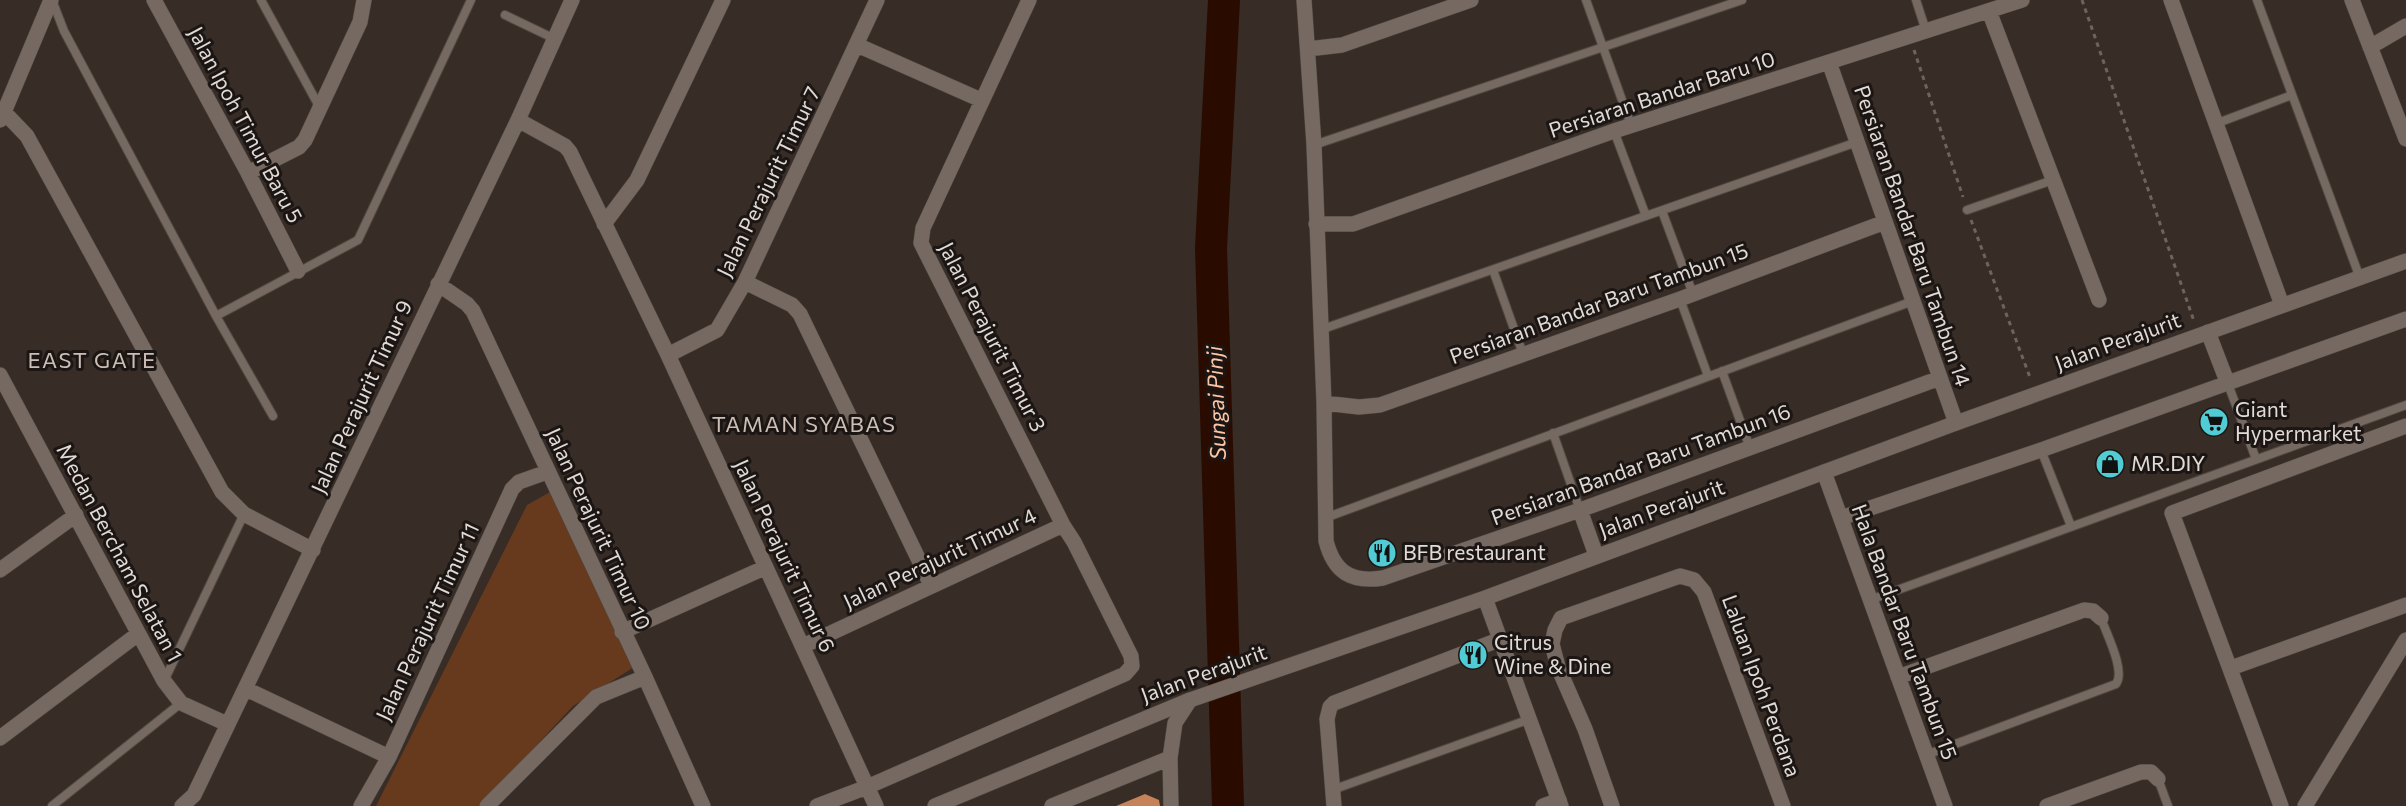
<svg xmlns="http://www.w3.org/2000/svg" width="2406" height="806" font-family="Commissioner,sans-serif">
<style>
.green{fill:#673a1e}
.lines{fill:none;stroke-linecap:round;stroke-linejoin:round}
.river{stroke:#2a0b00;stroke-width:32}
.building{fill:#c68259}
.service-casing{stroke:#514843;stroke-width:10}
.minor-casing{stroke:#514843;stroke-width:16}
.tertiary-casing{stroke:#514843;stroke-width:16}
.path{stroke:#6e645f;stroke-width:3;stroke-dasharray:4.5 4.5;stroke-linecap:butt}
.service{stroke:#756961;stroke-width:8}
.minor{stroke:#756961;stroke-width:15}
.tertiary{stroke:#756961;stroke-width:15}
.labels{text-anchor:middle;stroke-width:6;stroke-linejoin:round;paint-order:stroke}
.street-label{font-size:21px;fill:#e1dad6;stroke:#1b1613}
.poi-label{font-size:21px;fill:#e1dad6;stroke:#1b1613;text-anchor:start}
.neighbourhood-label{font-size:22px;letter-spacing:1.5px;fill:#ccbdb5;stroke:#1b1613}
.water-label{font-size:22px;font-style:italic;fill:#fec5a5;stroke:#1b1613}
</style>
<rect width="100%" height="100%" fill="#372c26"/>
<path class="green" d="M550,492L634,667L573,706L480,806H376L527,505Z"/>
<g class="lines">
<path class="river" d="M1224,0L1211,248L1228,806"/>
</g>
<path class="building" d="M1145,794L1159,800L1160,806H1116Z"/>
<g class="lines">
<g class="service-casing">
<path id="service" d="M52,0L64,31L216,316L273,416
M261,0L320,108
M1586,0L1631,125
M1916,0L1926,31
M2257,0L2360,278
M505,15L555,39
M2215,124L2292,95
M1614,131L1646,216
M1314,145L1742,0
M1967,210L2053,180
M1662,211L1693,294
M1493,270L1523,354
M1680,299L1708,376
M216,316L358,240L471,0
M1320,330L1857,142
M1722,371L1750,448
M2228,384L2256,459
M1553,433L1580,510
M2041,450L2071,526
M1325,518L1913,301
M1870,600L2406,405
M164,681L244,514
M1926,755L2116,684C2126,671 2106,633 2101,618
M2158,779L2168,806
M1332,790L1530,719
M52,806L181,703"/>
</g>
<g class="minor-casing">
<path id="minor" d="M154,0L248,173L298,271
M1304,0L1314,145L1324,403L1326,541C1334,572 1351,583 1383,578L1580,510L1940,378
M2171,0L2282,305
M2352,0L2406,139
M1989,11L2099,300
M857,45L981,100
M2370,47L2406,26
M1308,49L1342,45L1471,0
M1829,62L1956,423
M4,112L51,0
M0,120L4,112L27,136L222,492L244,514L313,550
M518,120L565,146L570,152L668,355L876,806
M248,173L299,147L305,140L360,22L364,0
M604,224L637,180L723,0
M1316,224H1353L1614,131L2022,0
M745,282L792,305L800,314L931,585
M438,284L467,304L473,311L645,677L703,806
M2208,332L2228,384
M668,355L717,330L745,282L877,0
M0,375L164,681L181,703L227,724
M1324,403L1359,407L1380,405L1680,299L1885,222
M1824,472L1945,806
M1580,510L1596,555
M1841,518L2041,450L2406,319
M0,570L76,515
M622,632L766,567
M803,646L1063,525
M2231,668L2406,605
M1898,677L2084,610L2093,611L2101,618
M246,689L389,757
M0,738L138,634
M182,806L194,795L518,120L572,0
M361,806L389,757L512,489L519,482L547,472
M487,806L596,697L645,677
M817,806L867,787L1125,674L1132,666L1131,656L1074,542L1063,525L921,243L923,228L1029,0
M1052,806L1170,758
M1171,806L1170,758L1175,723L1190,700
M1334,806L1327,719L1330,707L1334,703L1501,639
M1543,806L1559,800
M1612,806L1585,729L1558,667L1552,644L1555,630L1561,618L1680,576L1694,580L1704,592L1783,806
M2047,806L2141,772H2151L2158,779
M2281,806L2172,513L2406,426
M2305,806L2406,640"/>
</g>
<g class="tertiary-casing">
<path id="tertiary" d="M1485,598L1561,806
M935,806L1190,700L1485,598L1956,423L2406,261"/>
</g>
<path class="path" d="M2082,0L2194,321
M1914,50L1963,197
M1971,220L2031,380"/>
<use href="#service" class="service"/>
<use href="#minor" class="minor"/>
<use href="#tertiary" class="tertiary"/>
</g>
<defs>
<g id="supermarket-disc" transform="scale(1.5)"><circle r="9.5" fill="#51ccd4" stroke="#1b1613"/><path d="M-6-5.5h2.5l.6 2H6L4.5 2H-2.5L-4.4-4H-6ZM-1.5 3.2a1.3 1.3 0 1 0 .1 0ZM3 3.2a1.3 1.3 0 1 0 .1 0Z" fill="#111"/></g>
<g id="shop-disc" transform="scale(1.5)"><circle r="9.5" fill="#51ccd4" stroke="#1b1613"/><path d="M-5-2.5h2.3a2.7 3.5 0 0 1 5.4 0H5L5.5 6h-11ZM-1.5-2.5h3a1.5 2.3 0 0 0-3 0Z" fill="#111"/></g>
<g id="restaurant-disc" transform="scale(1.5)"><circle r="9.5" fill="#51ccd4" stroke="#1b1613"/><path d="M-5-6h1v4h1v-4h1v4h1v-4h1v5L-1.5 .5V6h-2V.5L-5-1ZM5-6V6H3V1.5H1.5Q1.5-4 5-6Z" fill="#111"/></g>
</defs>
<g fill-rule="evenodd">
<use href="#supermarket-disc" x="2214" y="422"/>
<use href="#shop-disc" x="2110" y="464"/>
<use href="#restaurant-disc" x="1382" y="553"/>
<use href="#restaurant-disc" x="1473" y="655"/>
</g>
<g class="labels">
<g class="street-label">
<text transform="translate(1662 95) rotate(-18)" y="7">Persiaran Bandar Baru 10</text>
<text transform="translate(245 125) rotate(62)" y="7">Jalan Ipoh Timur Baru 5</text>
<text transform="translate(769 182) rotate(-64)" y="7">Jalan Perajurit Timur 7</text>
<text transform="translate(1912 236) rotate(71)" y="7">Persiaran Bandar Baru Tambun 14</text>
<text transform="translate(1599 304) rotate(-20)" y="7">Persiaran Bandar Baru Tambun 15</text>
<text transform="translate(992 337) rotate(63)" y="7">Jalan Perajurit Timur 3</text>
<text transform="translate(2118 342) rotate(-20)" y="7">Jalan Perajurit</text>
<text transform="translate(362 397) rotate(-65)" y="7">Jalan Perajurit Timur 9</text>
<text transform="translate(1641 465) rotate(-20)" y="7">Persiaran Bandar Baru Tambun 16</text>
<text transform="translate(1662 509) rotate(-20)" y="7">Jalan Perajurit</text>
<text transform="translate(598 529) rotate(65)" y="7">Jalan Perajurit Timur 10</text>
<text transform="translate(119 553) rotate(62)" y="7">Medan Bercham Selatan 1</text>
<text transform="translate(784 556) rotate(65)" y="7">Jalan Perajurit Timur 6</text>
<text transform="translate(940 559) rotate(-25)" y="7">Jalan Perajurit Timur 4</text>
<text transform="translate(428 622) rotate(-65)" y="7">Jalan Perajurit Timur 11</text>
<text transform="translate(1904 632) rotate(70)" y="7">Hala Bandar Baru Tambun 15</text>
<text transform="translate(1204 674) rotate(-20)" y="7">Jalan Perajurit</text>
<text transform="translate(1761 686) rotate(70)" y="7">Laluan Ipoh Perdana</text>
</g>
<g class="poi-label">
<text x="2235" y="417">Giant<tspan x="2235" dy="24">Hypermarket</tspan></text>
<text x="2131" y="471">MR.DIY</text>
<text x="1403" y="560">BFB restaurant</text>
<text x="1494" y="650">Citrus<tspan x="1494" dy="24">Wine &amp; Dine</tspan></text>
</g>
<g class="neighbourhood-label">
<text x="92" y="368">EAST GATE</text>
<text x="804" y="432">TAMAN SYABAS</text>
</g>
<g class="water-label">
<text transform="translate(1216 403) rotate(-92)" y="8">Sungai Pinji</text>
</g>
</g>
</svg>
